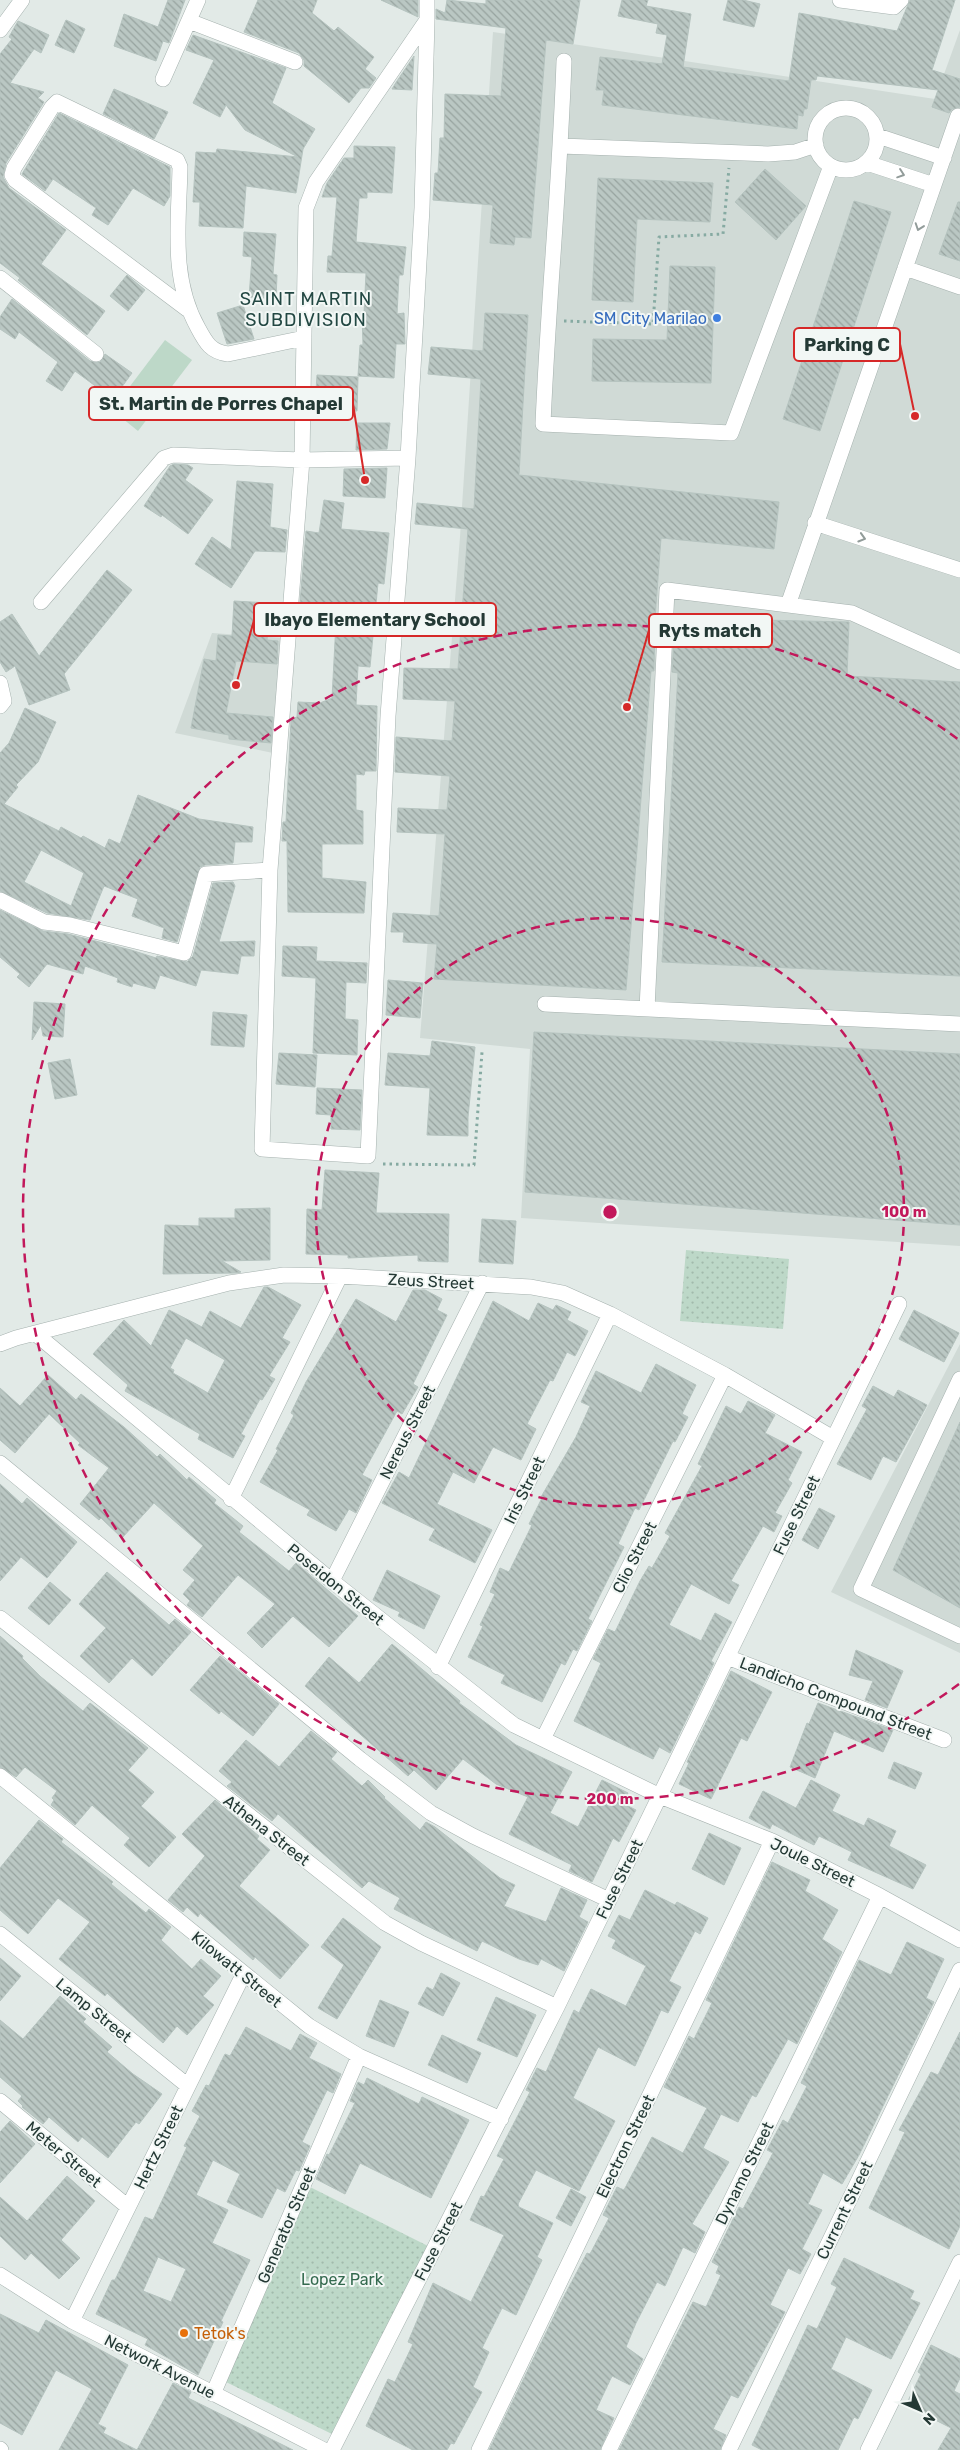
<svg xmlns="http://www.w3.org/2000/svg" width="960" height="2450" font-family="Rubik,sans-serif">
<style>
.built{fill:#d0dad6}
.grass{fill:#bdd8c8}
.park{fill:url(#park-dots)}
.building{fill:url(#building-back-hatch);stroke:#b5c3bf;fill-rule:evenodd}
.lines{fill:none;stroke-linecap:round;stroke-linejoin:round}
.minor-casing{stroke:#a5b1ae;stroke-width:16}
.path{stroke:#86aaa2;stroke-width:3;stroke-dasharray:2.5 4;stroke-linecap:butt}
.minor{stroke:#fff;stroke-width:15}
.oneway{stroke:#929c9a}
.ring{fill:none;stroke:#c2185b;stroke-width:2.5;stroke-dasharray:9 6}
.shop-dot{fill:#3f7fe0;stroke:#f2f7f5;stroke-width:2}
.food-dot{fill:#e8710a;stroke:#f2f7f5;stroke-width:2}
.labels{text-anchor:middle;stroke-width:4;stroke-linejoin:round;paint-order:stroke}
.shop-label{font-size:16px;fill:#366cbe;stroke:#f2f7f5;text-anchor:end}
.street-label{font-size:16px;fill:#243935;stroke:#f2f7f5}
.park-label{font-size:16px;fill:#346a4f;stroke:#f2f7f5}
.food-label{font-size:16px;fill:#c56008;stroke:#f2f7f5;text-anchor:start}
.neighbourhood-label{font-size:18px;letter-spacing:1px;fill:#234843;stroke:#f2f7f5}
.centre{fill:#c2185b;stroke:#f2f7f5;stroke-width:2.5}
.ring-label{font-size:15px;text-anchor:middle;font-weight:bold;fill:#c2185b;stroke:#f2f7f5;stroke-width:4;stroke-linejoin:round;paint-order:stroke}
.leader{fill:none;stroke:#d62828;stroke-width:2}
.callout-dot{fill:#d62828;stroke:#f2f7f5;stroke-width:2}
.callout{fill:#f2f7f5;stroke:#d62828;stroke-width:2}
.callout-label{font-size:18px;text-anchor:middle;font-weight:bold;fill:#243935}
</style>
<defs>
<pattern id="park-dots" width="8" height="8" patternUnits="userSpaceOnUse" patternTransform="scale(1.25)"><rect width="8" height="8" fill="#bdd8c8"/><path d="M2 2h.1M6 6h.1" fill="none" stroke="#a2baac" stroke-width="1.8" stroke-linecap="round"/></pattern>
<pattern id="building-back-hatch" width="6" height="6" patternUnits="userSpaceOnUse" patternTransform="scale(1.25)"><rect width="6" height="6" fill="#bac7c3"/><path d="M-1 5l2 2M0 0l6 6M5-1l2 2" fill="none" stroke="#97a39f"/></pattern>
</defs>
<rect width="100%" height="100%" fill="#e2eae7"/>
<path class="built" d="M960,30V1246L521,1218L530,1049L420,1038L460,537L493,32L935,99Z
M212,633L283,638L273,753L175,733Z
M960,1344V1653L831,1592Z"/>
<path class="grass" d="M165,340L192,360L138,431L112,410Z"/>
<path class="park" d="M686,1250L789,1259L783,1329L680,1321Z
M308,2186L434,2249L338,2437L226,2382Z"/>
<path class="building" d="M168,0H185L169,43L163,41L156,61L114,46L124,14L158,27Z
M258,0H317L312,13L334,31L338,27L374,57L365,69L376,78L369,88H361L349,103L304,66V60L299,53L244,32Z
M381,0H418V17L416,16Z
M447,0L486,4V0H580L573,44L546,40L531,238L515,237L514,245L490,243L493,205L433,200L435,173H438L440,138H444L445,94L501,96L506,28L436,19V9L445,13Z
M622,0H648L646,6L691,14L683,67L789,81L799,13L897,31L910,0H955L932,70L960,79V107L952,109L949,113L932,107L938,90L817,76L816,80H811L807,109H804L803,116L798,115L797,129L602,105L604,90H596L600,57L662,64L667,35L656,33L658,24L618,16Z
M728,0H743L760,4L754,27L723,20Z
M66,20L85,29L74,53L55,45Z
M18,21L49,35L41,53L34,49L10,83L44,92L38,98L44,102L6,163L3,177L9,188L66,230L41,264L105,311L87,335L18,280L20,278L0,263V54L12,39L9,37Z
M193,35L286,68L272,103L315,129L303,149L296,193L246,186L243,228L199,226L200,202H193L196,152L216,153L217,149L298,157L245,130L226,105L220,117L193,103L214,60L186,50Z
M414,56L412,90L392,89L397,81Z
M114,89L168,112L154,139L103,114Z
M59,113L170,167V196L164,206L133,188L108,225L92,215L96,208L53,179L45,191L22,174Z
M354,146L395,147L392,193L367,192V198H359L356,242L406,247L403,275H399L397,314L404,313L405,344H396L394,378L358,376L360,345H363L362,315L364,314L366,273L327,272L328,256H332L337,197H322L327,183L344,158H354Z
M765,169L806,206L776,240L735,202Z
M598,178L713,183L710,222L637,219L633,302L592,300Z
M854,201L891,212L820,431L783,419Z
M958,202H960V261L939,254Z
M244,232L276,234L273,274L277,275L276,299L249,297L252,257L243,256Z
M670,266L715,267L711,383L592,381L593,339L667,340Z
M127,275L145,290L128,311L110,296Z
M12,299L90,361L100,362L105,354L132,373L113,399L75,371L62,391L46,381L58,362L19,332L15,339L0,329V317Z
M243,305L254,339L227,344L217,313Z
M485,313L528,315L519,475L779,502L774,549L661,538L655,618L654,671H651L626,990L434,979L437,944L403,942L404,932H391L393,913L439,916L445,834L397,832L398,808L447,810L450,776L395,772L396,737L452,741L455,701L403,699L404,668L458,669L468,529L415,524L417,503L474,509L481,379L428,374L431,347L483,351Z
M317,375L358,377L357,411L315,408Z
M357,423H390L387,449L356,450Z
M174,464L188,465L193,468L185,480L213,500L188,534L162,515L161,517L144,506L170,466Z
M387,468L385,498L343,496L344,469Z
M237,481L273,484L270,527L287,530L285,552L255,551L231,588L195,564L212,537L231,550Z
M324,500L344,503L341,529L389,533L384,584L378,583L370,667L358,666L356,705L377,706L376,771H365L364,775L356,774V810L363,811V844H322V878L366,882L364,913L288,912L287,841H282L283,822H286L291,719L297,717L298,702L320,703L332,698L337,604L300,602L306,531L319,533Z
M107,570L132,590L64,674L70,690L29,705L15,666L6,672L0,662V622L12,614L39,656Z
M234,601L269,603L267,640L278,641L277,664L236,661L226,713L273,717L271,743L229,739V735L191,728L204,659L216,661L218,635L232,636Z
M675,618L849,622L847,676L960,682V976L662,962L678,673L672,672Z
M25,708L56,722L38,762L16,785L18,787L4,804L59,831L61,827L81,838L83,836L105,848L109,839L120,844L138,795L199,819L253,827L252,842H235L233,863L205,865L200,867L177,942L162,938L164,928L132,916L138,899L104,886L90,920L47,913L0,891V753L9,743ZM41,850L84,873L71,906L24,882Z
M233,882L235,886L219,942L255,941L254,956H241L238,974L201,970L196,986L160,975L155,989L133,983L132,987L117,982L118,978L85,966L83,974L47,964L29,987L17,977L20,974L0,957V910L43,931L68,934L131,950L156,958L157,956L187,962L193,956L213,883Z
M283,946L317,947L316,961L367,963L366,983L346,982L345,1019L358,1020L357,1055L313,1053L316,978L282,976Z
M388,980L423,983L420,1018L386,1015Z
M34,1002L65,1004L63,1037L43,1036L41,1025L32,1040Z
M213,1012L247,1015L244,1047L211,1045Z
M534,1032L960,1054V1225L525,1192Z
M432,1041L475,1047L468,1117V1136L427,1135L430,1088L385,1085L388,1053L430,1056Z
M279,1053L317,1055L315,1087L276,1084Z
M70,1059L77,1095L55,1099L48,1063Z
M317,1088L362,1090L360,1130L331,1129V1115L316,1114Z
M325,1170L379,1173L376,1213L449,1214L448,1262L418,1261V1255L348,1258V1255L306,1254L307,1209L322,1210Z
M270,1208V1260L222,1261L241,1272L236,1273L163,1274L165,1225L199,1226V1218H235V1209Z
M482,1219L516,1221L513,1264L479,1262Z
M264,1287H268L301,1305L282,1338L290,1342L269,1376L275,1379L262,1400L260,1399L241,1434L245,1436L233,1458L198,1439L200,1434L125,1391L128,1385L93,1354L124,1320L151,1346L169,1310L202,1327L210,1311L241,1328ZM186,1338L225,1360L208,1393L173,1373L174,1370L170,1368Z
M413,1290H425L442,1299L437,1310L447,1315L413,1384L418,1387L402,1414L397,1411L362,1475L372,1480L356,1513L349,1509L336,1531L307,1515L310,1510L260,1482L278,1450L276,1449L294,1415L291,1413L306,1382L356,1299L396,1322Z
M493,1301L529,1321L538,1303L553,1310L556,1305L571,1312L567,1320L588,1331L575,1356L567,1352L553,1381L550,1380L527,1424L536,1429L521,1460L493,1447L474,1483L453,1472L437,1504L492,1530L475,1563L429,1540L435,1529L382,1503L399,1472L409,1478Z
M914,1310L959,1333L944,1362L899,1339Z
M656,1364L696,1385L682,1414L688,1417L675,1442L673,1441L639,1510L635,1508L618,1544L624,1547L588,1619L592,1621L577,1651L573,1649L565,1665L561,1663L542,1702L501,1683L505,1675L468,1657L483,1626L480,1625L495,1594L490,1592L500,1568L509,1572L532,1525L529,1524L542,1498L541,1497L576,1437L590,1406L581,1402L596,1371L641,1393Z
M48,1375L76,1400L81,1394L124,1427L157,1457L160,1454L187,1480L189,1477L216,1500L214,1503L243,1526L239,1532L289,1571L296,1563L358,1616L329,1647L293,1616L262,1648L247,1633L275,1604L238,1575L202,1617L187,1605L190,1601L183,1594L195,1580L183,1570L203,1546L154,1503L122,1538L101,1518L99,1520L80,1504L109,1468L78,1445L80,1443L49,1414L15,1453L0,1440V1388L20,1406Z
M873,1386L894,1397L898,1390L927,1405L896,1462L883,1456L871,1480L837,1464L867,1409L862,1406Z
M748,1401L775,1415L765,1433L802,1452L788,1480L792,1483L775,1513L782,1516L774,1532L763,1526L731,1581L739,1585L729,1604L691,1584L669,1625L701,1641L715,1613L732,1622L711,1661L714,1663L670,1753L659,1747L653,1759L574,1721L601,1663L593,1659L608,1629L615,1632L640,1581L649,1566L652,1568L670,1536L665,1533L702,1466L698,1464L726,1406L741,1414Z
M960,1422V1608L893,1570Z
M0,1484L22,1504L27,1498L77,1542L47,1578L21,1557L0,1581Z
M819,1508L835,1516L818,1549L802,1540Z
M387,1570L440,1596L424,1629L398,1616L400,1612L373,1600Z
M107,1572L169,1625L175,1619L191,1632L152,1676L132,1658L109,1683L80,1656L106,1628L79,1604Z
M50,1582L71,1600L49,1625L28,1608Z
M0,1636L23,1656L22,1658L41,1677L83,1711L90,1703L148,1748L128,1770L154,1792L141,1806L176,1837L149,1867L124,1845L130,1838L92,1805L75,1825L51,1805L54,1800L52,1798L57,1791L25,1767L16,1777L0,1767Z
M392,1644L460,1701L459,1703L516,1745L572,1772L550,1813L578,1827L602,1780L628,1793L622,1803L636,1810L619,1842L613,1838L592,1882L569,1871L572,1865L509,1834L528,1797L496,1784L463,1759L436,1790L414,1770L408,1776L305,1686L329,1657L359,1683Z
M856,1650L903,1671L887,1708L865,1700L873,1681L849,1675Z
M220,1656L279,1704L253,1736L221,1711L219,1714L190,1690Z
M731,1671L772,1692L747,1741L741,1738L711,1799L679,1784L689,1763L687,1762Z
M818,1703L893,1730L883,1752L834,1731L815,1778L790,1767L807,1723L809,1724Z
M311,1731L337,1752L331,1759L362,1786L368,1780L385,1797L384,1798L420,1830L426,1822L435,1827L500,1878L515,1885L504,1906L546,1922L561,1888L587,1900L579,1917L588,1922L564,1971L541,1959L538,1965L519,1959L482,1941L477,1951L394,1909L400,1898L369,1881L362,1888L278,1814L272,1821L227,1786L232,1782L219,1771L246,1740L279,1767Z
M894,1762L922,1773L915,1789L888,1778Z
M811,1780L840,1795L832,1811L864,1826L868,1818L896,1831L889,1846L926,1865L913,1889L848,1860L852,1852L819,1836L814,1845L772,1824L770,1829L749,1818L763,1791L796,1808Z
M215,1800L259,1836L257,1839L270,1850L239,1886L309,1945L280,1979L255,1957L253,1960L200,1913L198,1917L187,1907L183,1912L168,1900L205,1856L182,1834Z
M39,1820L63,1839L61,1842L113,1882L111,1884L146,1913L149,1909L171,1927L161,1940L192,1969L201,1959L221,1976L203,1996L214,2005L187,2035L177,2026L163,2043L107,1993L105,1996L59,1959L90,1922L58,1898L28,1934L0,1910V1868Z
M709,1833L741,1848L724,1885L692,1869Z
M772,1862L810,1880L805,1891L838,1910L822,1939L842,1952L797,2044L788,2039L756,2097L752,2095L738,2122L721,2114L703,2148L729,2162L692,2224L705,2232L695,2253L683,2247L665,2286L657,2282L636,2323L626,2347L643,2359L630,2385L612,2376L596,2410L614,2418L600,2450H489L561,2302L587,2253L590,2254L609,2218L603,2215L617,2187L624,2190L652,2137L683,2153L707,2108L664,2087L689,2036L694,2039L712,2003L706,2000Z
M645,1890L675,1905L677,1902L708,1918L700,1934L695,1931L669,1981L681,1987L668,2013L661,2010L635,2066L598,2047L573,2098L615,2121L579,2191L536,2170L518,2204L519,2207L553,2223L537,2257L542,2260L516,2315L502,2308L482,2348L489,2352L473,2387L482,2392L454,2444L451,2443L447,2450H413L366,2426L388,2379L395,2382L413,2344L408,2342L433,2283L471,2302L504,2235L470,2220L481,2196L484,2197L504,2159L497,2156L530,2092L526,2090L537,2068L546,2072L574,2010L579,2013L591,1989L626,2006L646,1966L612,1948L616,1940L608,1936L619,1915L630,1920Z
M343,1918L381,1947L337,2019L318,2008L344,1965L321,1947Z
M907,1942L944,1959L926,1998L934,2002L859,2155L842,2184L823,2173L808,2204L822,2210L802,2249L811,2254L800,2274L788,2268L770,2305L785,2312L738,2398L731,2395L713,2429L726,2435L720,2450H619L693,2302L706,2307L721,2275L716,2273L719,2266L712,2262L739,2207L743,2209L773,2153L767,2150L783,2120L788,2123L807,2086L801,2083L859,1960L891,1975Z
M0,1958L21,1976L0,2001Z
M441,1973L460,1983L443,2016L418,2004L427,1987L433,1990Z
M60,1996L86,2019L83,2022L112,2047L107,2052L133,2074L162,2094L139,2124L136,2122L108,2158L82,2137L78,2142L49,2117L43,2124L22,2107L23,2106L18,2101L22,2096L0,2077V2020L23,2039Z
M496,1997L536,2015L517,2057L477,2040Z
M380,2000L409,2012L394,2047L366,2036Z
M246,2027L291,2051L300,2034L317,2043L309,2058L341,2074L333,2093L327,2090L302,2142L310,2146L299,2171L296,2170L285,2192L277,2188L262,2218L227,2202L240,2174L213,2160L196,2195L228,2210L212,2243L250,2260L221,2321L223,2322L198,2375L145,2345L148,2339L96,2314L112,2280H115L145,2217L153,2220L187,2147L184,2146L200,2116L192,2111L206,2085L209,2086L225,2054L230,2056ZM158,2257L186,2269L171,2302L143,2291Z
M960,2032V2226L949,2249L869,2208L905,2132L899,2130L931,2072L938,2075Z
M442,2035L481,2053L467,2083L428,2065Z
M367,2078L419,2104L422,2097L469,2120L431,2198L360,2163L345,2194L316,2179L327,2154L329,2155L355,2103L350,2101L358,2082L364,2085Z
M10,2121L35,2144L0,2183V2132Z
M67,2176L95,2201L61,2240L80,2258L59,2279L31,2253L25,2260L0,2236V2197L27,2221Z
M571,2189L586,2197L571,2226L556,2218Z
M844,2258L914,2291L910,2299L920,2303L891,2359L846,2337L831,2369L872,2390L858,2419L854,2417L838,2450H762L752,2445L808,2325L817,2329L837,2287L831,2284Z
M0,2314L39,2333L46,2320L128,2365L98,2424L106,2428L103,2433L137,2450L173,2383L191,2392L188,2398L293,2450H59L92,2389L56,2370L22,2435L0,2423Z
M931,2345L960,2359V2378L954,2391L960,2394V2450H938L951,2428L906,2405L921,2374L918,2372Z"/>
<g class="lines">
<g class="minor-casing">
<path id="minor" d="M427,0V20L422,208L408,458L388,716L368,1156L262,1149L270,870L302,460L306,208L316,182L427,20
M840,0L894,7L901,0
M189,21L295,62
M0,30L22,0
M564,61C560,182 548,303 543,424L731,433L831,166
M163,79L198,0
M815 139a31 31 0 1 1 62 0a31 31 0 1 1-62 0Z
M878,136L944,158
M561,146L768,154L795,152L816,145
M867,163L934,185
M905,268L960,287
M0,278L96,354
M187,309L15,180L12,175L14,168L52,107L57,102L177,160L180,167C179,222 170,278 198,328C206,343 211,352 228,354L304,338
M815,523L960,570
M41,602L164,458L173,455L302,460L408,458
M788,605L958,116
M0,683L4,701L0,706
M0,900L44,922L70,925L184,953L206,874L270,870
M545,1004L960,1024
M647,1009L667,590L852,613L960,662
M36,1334L332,1581L514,1725L660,1796L772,1841L880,1896L960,1940
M0,1344L16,1338L229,1283L284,1275L340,1276L531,1287L563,1293L610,1314L725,1375L833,1438
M960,1379L861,1589L960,1636
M0,1463L360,1759L431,1813L473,1836L609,1900
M231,1499L340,1276
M332,1581L482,1283
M0,1618L385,1923L421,1943L557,2007
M727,1657L944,1740
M438,1667L610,1314
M543,1739L725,1375
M0,1776L309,2026L359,2056L501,2119
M0,1934L188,2086
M0,2101L128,2207
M0,2275L72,2321L324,2450
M72,2321L243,1975
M213,2394L359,2056
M0,2449L1,2450
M332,2450L557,2007L899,1304
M479,2450L772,1841
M609,2450L880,1896
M729,2450L960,1970
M868,2450L960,2262"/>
</g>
<path class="path" d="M564,321L653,324L659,237L723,234L729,168
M383,1164L474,1165L482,1052"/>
<use href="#minor" class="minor"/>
</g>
<defs><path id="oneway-chevron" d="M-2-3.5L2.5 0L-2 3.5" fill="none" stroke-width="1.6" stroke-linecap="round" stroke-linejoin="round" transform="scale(1.25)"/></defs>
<g class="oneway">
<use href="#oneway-chevron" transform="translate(901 174) rotate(19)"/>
<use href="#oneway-chevron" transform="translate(919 227) rotate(109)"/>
<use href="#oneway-chevron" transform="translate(862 538) rotate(17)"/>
</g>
<g class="ring">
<circle cx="610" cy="1212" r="294"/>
<path d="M959 1684A587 587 0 1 1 959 740"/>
</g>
<circle class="shop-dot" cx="717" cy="318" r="5"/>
<circle class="food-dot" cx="184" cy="2333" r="5"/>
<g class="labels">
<g class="shop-label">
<text x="707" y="324">SM City Marilao</text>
</g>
<g class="street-label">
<text transform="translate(431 1281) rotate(3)" y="6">Zeus Street</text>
<text transform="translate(407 1432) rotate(-63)" y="6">Nereus Street</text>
<text transform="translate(524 1490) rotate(-64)" y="6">Iris Street</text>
<text transform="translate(796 1515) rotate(-64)" y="6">Fuse Street</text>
<text transform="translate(634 1557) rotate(-63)" y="6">Clio Street</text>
<text transform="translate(336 1584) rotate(39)" y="6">Poseidon Street</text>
<text transform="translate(836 1698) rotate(21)" y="6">Landicho Compound Street</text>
<text transform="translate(267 1830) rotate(38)" y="6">Athena Street</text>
<text transform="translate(813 1862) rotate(26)" y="6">Joule Street</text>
<text transform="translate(619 1879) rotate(-64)" y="6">Fuse Street</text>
<text transform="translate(237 1969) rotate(39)" y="6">Kilowatt Street</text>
<text transform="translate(94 2010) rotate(39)" y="6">Lamp Street</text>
<text transform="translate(625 2146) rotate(-64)" y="6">Electron Street</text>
<text transform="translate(158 2147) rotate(-64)" y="6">Hertz Street</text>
<text transform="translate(64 2154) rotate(40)" y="6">Meter Street</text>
<text transform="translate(744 2173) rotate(-64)" y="6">Dynamo Street</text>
<text transform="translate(844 2210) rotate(-64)" y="6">Current Street</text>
<text transform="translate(286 2225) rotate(-67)" y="6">Generator Street</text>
<text transform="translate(438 2241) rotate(-63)" y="6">Fuse Street</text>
<text transform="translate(160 2366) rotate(27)" y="6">Network Avenue</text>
</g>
<g class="park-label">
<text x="342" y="2285">Lopez Park</text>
</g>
<g class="food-label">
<text x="194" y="2339">Tetok's</text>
</g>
<g class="neighbourhood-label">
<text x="306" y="305">SAINT MARTIN<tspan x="306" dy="21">SUBDIVISION</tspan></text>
</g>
</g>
<circle cx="610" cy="1212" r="8" class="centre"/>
<g class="ring-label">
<text x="904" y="1217">100 m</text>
<text x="610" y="1804">200 m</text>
</g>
<path class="leader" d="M915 416L900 344M365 480L353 404M236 685L254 620M627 707L649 630"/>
<g class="callout-dot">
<circle cx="915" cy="416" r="5"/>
<circle cx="365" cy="480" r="5"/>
<circle cx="236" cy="685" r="5"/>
<circle cx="627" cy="707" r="5"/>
</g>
<g class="callout">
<rect x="794" y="328" width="106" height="33" rx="5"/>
<rect x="89" y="387" width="264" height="33" rx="5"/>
<rect x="254" y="603" width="242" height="33" rx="5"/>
<rect x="649" y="614" width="123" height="33" rx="5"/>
</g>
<g class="callout-label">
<text x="847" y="351">Parking C</text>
<text x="221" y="410">St. Martin de Porres Chapel</text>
<text x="375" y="626">Ibayo Elementary School</text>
<text x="710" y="637">Ryts match</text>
</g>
<g transform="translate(920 2410) rotate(135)" stroke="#f2f7f5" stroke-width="4" paint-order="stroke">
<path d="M0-4L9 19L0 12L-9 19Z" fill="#243935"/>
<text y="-8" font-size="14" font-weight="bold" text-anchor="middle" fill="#243935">N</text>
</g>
</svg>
